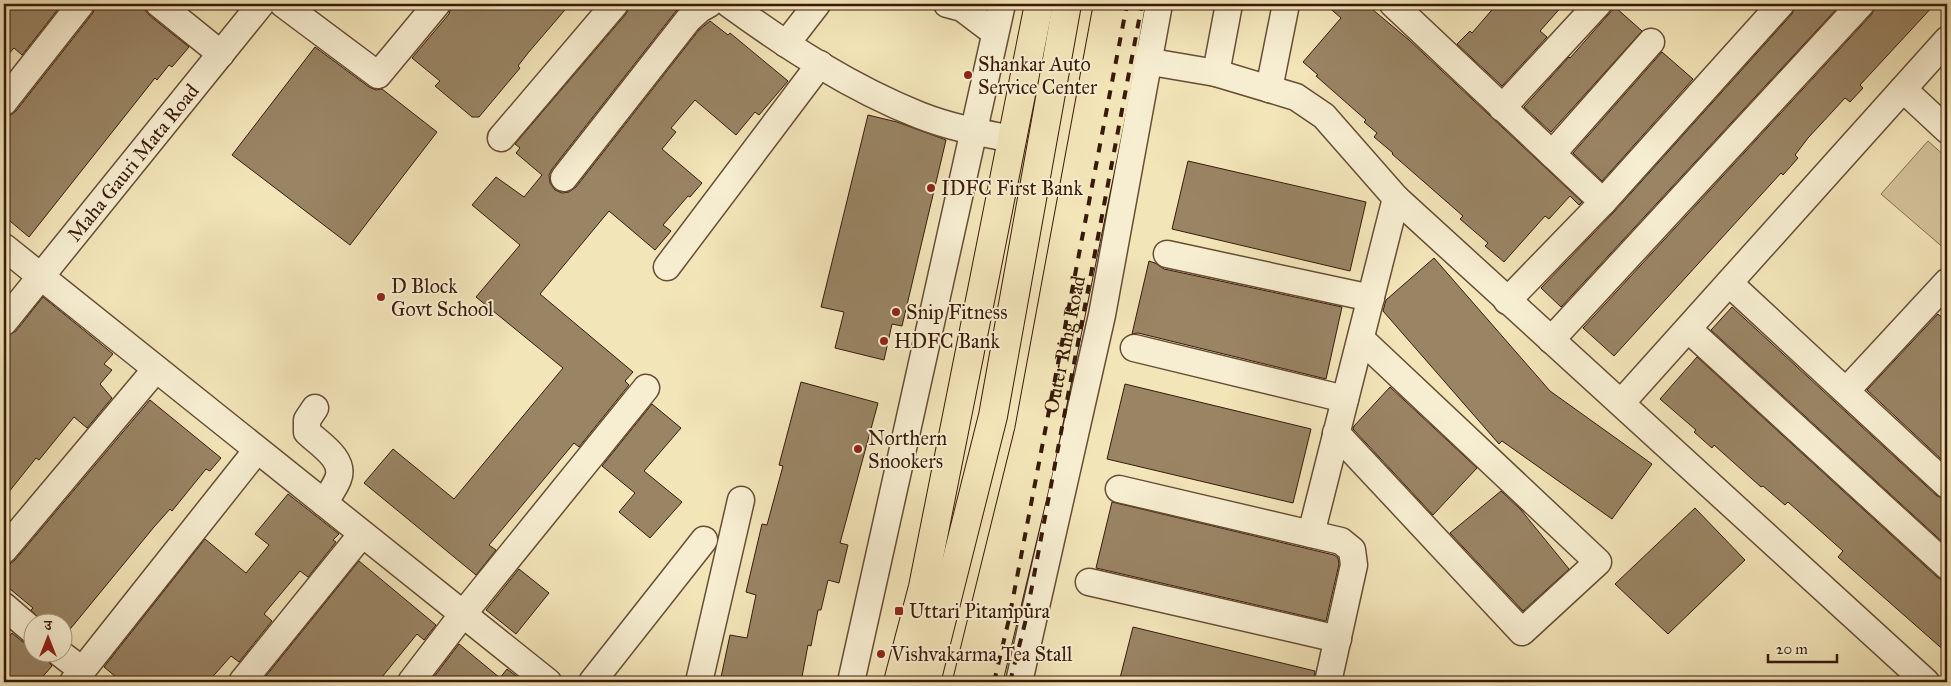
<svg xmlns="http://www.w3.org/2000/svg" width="1951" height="686" font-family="'IM FELL Great Primer','Noto Serif Devanagari',serif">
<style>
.green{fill:#d3c29a;stroke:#866e52}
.building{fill:#998464;stroke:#391a0a}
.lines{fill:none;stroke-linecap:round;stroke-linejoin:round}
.minor-casing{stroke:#674d36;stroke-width:29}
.major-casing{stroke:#391a0a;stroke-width:30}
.highway-casing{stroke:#391a0a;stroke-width:30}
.minor{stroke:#f7eed1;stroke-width:26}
.major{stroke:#f2e5b8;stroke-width:28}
.highway{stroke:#f2e5b8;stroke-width:28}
.rail{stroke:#391a0a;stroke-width:4;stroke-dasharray:9 9;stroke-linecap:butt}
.poi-dot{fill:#8f2418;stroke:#f7eed1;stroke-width:2}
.labels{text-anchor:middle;stroke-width:4;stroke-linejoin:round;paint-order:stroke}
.poi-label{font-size:20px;fill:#391a0a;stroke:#f7eed1;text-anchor:start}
.street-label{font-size:20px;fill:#391a0a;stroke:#f7eed1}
</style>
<rect width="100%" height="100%" fill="#f2e5b8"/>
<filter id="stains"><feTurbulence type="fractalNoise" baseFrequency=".004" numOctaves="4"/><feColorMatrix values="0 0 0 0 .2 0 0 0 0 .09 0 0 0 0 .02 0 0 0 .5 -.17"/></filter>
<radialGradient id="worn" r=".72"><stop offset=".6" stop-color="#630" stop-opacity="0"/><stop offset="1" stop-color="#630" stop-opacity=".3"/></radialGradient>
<path class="green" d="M1928,141L1947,158L1946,250L1881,194Z"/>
<path class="building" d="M4,4H62L22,55L14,48L4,59Z
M96,4H144L145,10L150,16L189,47L172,67L169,65L157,80L155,78L29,237L4,216V120L16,111L93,13Z
M452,4H570L528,53L518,66L520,68L479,117H472L435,86L440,81L412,58L449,14Z
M631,4H684L676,11L552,169L549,175L550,183L555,190L562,193L569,192L576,187L699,30L710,21L728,35L730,33L788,81L759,115L755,112L736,135L695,100L671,128L676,132L662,149L702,183L690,197L688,196L663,225L671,231L655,250L609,211L540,294L633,372L625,381L629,385L579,447L574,443L489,545L496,550L476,575L364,483L393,449L454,499L563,368L476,297L520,245L472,205L496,177L524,197L542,175L516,153L520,148L515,144L626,14Z
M1325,4H1366L1409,40L1582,202L1579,205L1570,196L1549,219L1545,216L1504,262L1485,246L1488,243L1460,219L1463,216L1392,154L1393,153L1374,137L1377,133L1364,122L1366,120L1316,76L1318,75L1303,62L1341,18Z
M1497,4H1564L1540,31L1547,37L1502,86L1457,44L1470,31L1472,33Z
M1796,4H1841L1561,307L1541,288L1614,212L1792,14Z
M1876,4H1935L1860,85L1863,88L1850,102L1845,98L1808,138L1795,155L1798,158L1783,175L1781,173L1614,356L1583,328L1872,14Z
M1615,7L1642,31L1551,132L1524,107L1569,57L1570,58Z
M315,47L369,87L376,90L382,89L437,132L350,245L232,155Z
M1662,52L1693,79L1602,181L1573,153Z
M868,115L897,122L946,140L902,326L892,324L884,360L835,348L844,312L821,307Z
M1188,161L1366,202L1350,271L1172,229Z
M1434,258L1550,391L1652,464L1612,519L1502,441L1499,444L1383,311L1386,300Z
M1149,261L1155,263L1164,269L1342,307L1326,379L1138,333L1132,334Z
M43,297L113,354L104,364L112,370L100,384L112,398L87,428L74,417L39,460L36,458L4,498V338L16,331Z
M1732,307L1937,496L1947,500V546L1711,330Z
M1938,314L1947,322V451L1941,459L1867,390Z
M1697,357L1937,577L1947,584V653L1838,557L1843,551L1816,527L1788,502L1785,505L1763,486L1761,487L1714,445L1712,448L1694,432L1696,430L1660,399Z
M801,382L878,403L840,543L848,545L839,583L828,580L821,610H818L811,646L808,645L801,682L781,678V682H720L730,635L747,638L756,595L746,592L762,524L767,525L783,466L779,465Z
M1125,384L1311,429L1293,503L1107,459Z
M1390,387L1477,468L1433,515L1353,429L1354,426Z
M150,400L221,458L210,471L206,469L172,511L170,509L154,527L62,639V624H45L31,610L33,608L4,584V565L10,564L15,560Z
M652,404L681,428L644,471L682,502L650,538L619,512L635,493L602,466Z
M1501,491L1521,510L1569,569L1523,611L1450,533Z
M288,494L339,534L333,540L336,542L308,577L300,571L264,614L272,621L239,662L231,656L208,682H122L104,667L205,539L246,573L269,545L255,534Z
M1112,502L1334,555L1338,558L1339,564L1326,621L1096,568Z
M1695,508L1745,560L1668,634L1615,584Z
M359,561L436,625L424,640L417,634L378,682H264L262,681Z
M519,569L549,593L516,634L486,610Z
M1133,627L1315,671L1313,682H1119Z
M12,633L23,642L32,645V654H46L47,660L52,666L38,682H4V643Z
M459,644L500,678L507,669L524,682H430Z"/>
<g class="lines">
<g class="minor-casing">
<g id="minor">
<path d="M159,4L221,54"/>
<path d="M283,4L378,75L437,4"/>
<path d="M729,4C788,47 851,88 919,115C949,127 981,133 1012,139"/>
<path d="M947,4L962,8L995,33"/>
<path d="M1393,4L1603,202"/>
<path d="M786,44L817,4"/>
<path d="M1122,57L1216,73L1296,97L1324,116L1396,198L1926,682"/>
<path d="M1216,73L1229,4"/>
<path d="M1269,89L1286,4"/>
<path d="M1903,89L1947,130"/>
<path d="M4,102L81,4"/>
<path d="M1502,108L1598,4"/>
<path d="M501,138L615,4"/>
<path d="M1552,154L1651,42"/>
<path d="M564,178L688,20L700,9L709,4"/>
<path d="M4,247L548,682"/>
<path d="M1167,254L1371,298"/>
<path d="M667,267L820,64"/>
<path d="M1729,283L1947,485"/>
<path d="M1507,301L1603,202L1781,4"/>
<path id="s1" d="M4,322L261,4"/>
<path d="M1688,329L1947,566"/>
<path d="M1551,340L1861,4"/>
<path d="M1134,348L1345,399"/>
<path d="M1846,391L1947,282"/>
<path d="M1621,403L1947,40"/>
<path d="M315,408L307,420V432C318,443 346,459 338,479C335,487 329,495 324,503"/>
<path d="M1336,433L1522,632L1598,562L1361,339"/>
<path d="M1119,489L1341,541L1352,550L1354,565L1328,682"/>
<path d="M1311,534L1396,198"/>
<path d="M4,550L156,369"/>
<path d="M1089,582L1338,639"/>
<path d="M4,606L32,630"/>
<path d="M61,654L82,670"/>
<path d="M73,682L257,450"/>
<path d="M242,682L362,534"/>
<path d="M411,682L463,614L646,388"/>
<path d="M592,682L704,540"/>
<path d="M699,682L741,500"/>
<path d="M851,682L1002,4"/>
<path d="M1019,682L1102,315L1159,4"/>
</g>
</g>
<g class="major-casing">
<g id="major">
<path d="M898,682L923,587L1039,4"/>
<path id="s2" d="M988,682L1039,469L1116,92L1131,4"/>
</g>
</g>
<g class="highway-casing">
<path id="highway" d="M926,682L993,416L1067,4
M967,682L1029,431L1108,4"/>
</g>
<use href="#minor" class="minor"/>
<use href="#major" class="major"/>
<use href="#highway" class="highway"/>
<path class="rail" d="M994,682L1009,619L1127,4
M1010,682L1025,623L1142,4"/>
</g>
<g class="poi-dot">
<circle cx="968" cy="75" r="5"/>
<circle cx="931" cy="188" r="5"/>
<circle cx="381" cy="297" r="5"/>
<circle cx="896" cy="312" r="5"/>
<circle cx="884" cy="341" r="5"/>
<circle cx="858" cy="449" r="5"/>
<rect x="894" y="606" width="10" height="10" rx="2.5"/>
<circle cx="881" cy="654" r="5"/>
</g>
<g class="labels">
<g class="poi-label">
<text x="978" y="71">Shankar Auto<tspan x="978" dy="23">Service Center</tspan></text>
<text x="941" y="195">IDFC First Bank</text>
<text x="391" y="293">D Block<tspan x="391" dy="23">Govt School</tspan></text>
<text x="906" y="319">Snip Fitness</text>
<text x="894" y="348">HDFC Bank</text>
<text x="868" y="445">Northern<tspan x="868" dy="23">Snookers</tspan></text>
<text x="909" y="618">Uttari Pitampura</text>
<text x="891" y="661">Vishvakarma Tea Stall</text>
</g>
<g class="street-label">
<text dy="7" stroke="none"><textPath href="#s1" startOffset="205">Maha Gauri Mata Road</textPath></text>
<text dy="7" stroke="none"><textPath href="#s2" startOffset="346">Outer Ring Road</textPath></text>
</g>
</g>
<rect width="1951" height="686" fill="none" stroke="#f2e5b8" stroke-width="20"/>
<rect x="5" y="5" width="1941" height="676" fill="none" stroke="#391a0a" stroke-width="2.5"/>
<rect x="10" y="10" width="1931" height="666" fill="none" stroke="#391a0a"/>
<g transform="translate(48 638)"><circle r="24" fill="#f7eed1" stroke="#ab9981"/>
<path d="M0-4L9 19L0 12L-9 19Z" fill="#8f2418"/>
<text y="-8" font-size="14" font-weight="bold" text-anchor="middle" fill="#391a0a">उ</text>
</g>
<path d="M1768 654v8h69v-8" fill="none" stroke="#391a0a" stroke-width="2.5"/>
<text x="1776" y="654" font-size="15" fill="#391a0a" stroke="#f7eed1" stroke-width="4" paint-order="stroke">20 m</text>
<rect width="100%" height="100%" filter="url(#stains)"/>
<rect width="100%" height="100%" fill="url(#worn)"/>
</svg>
